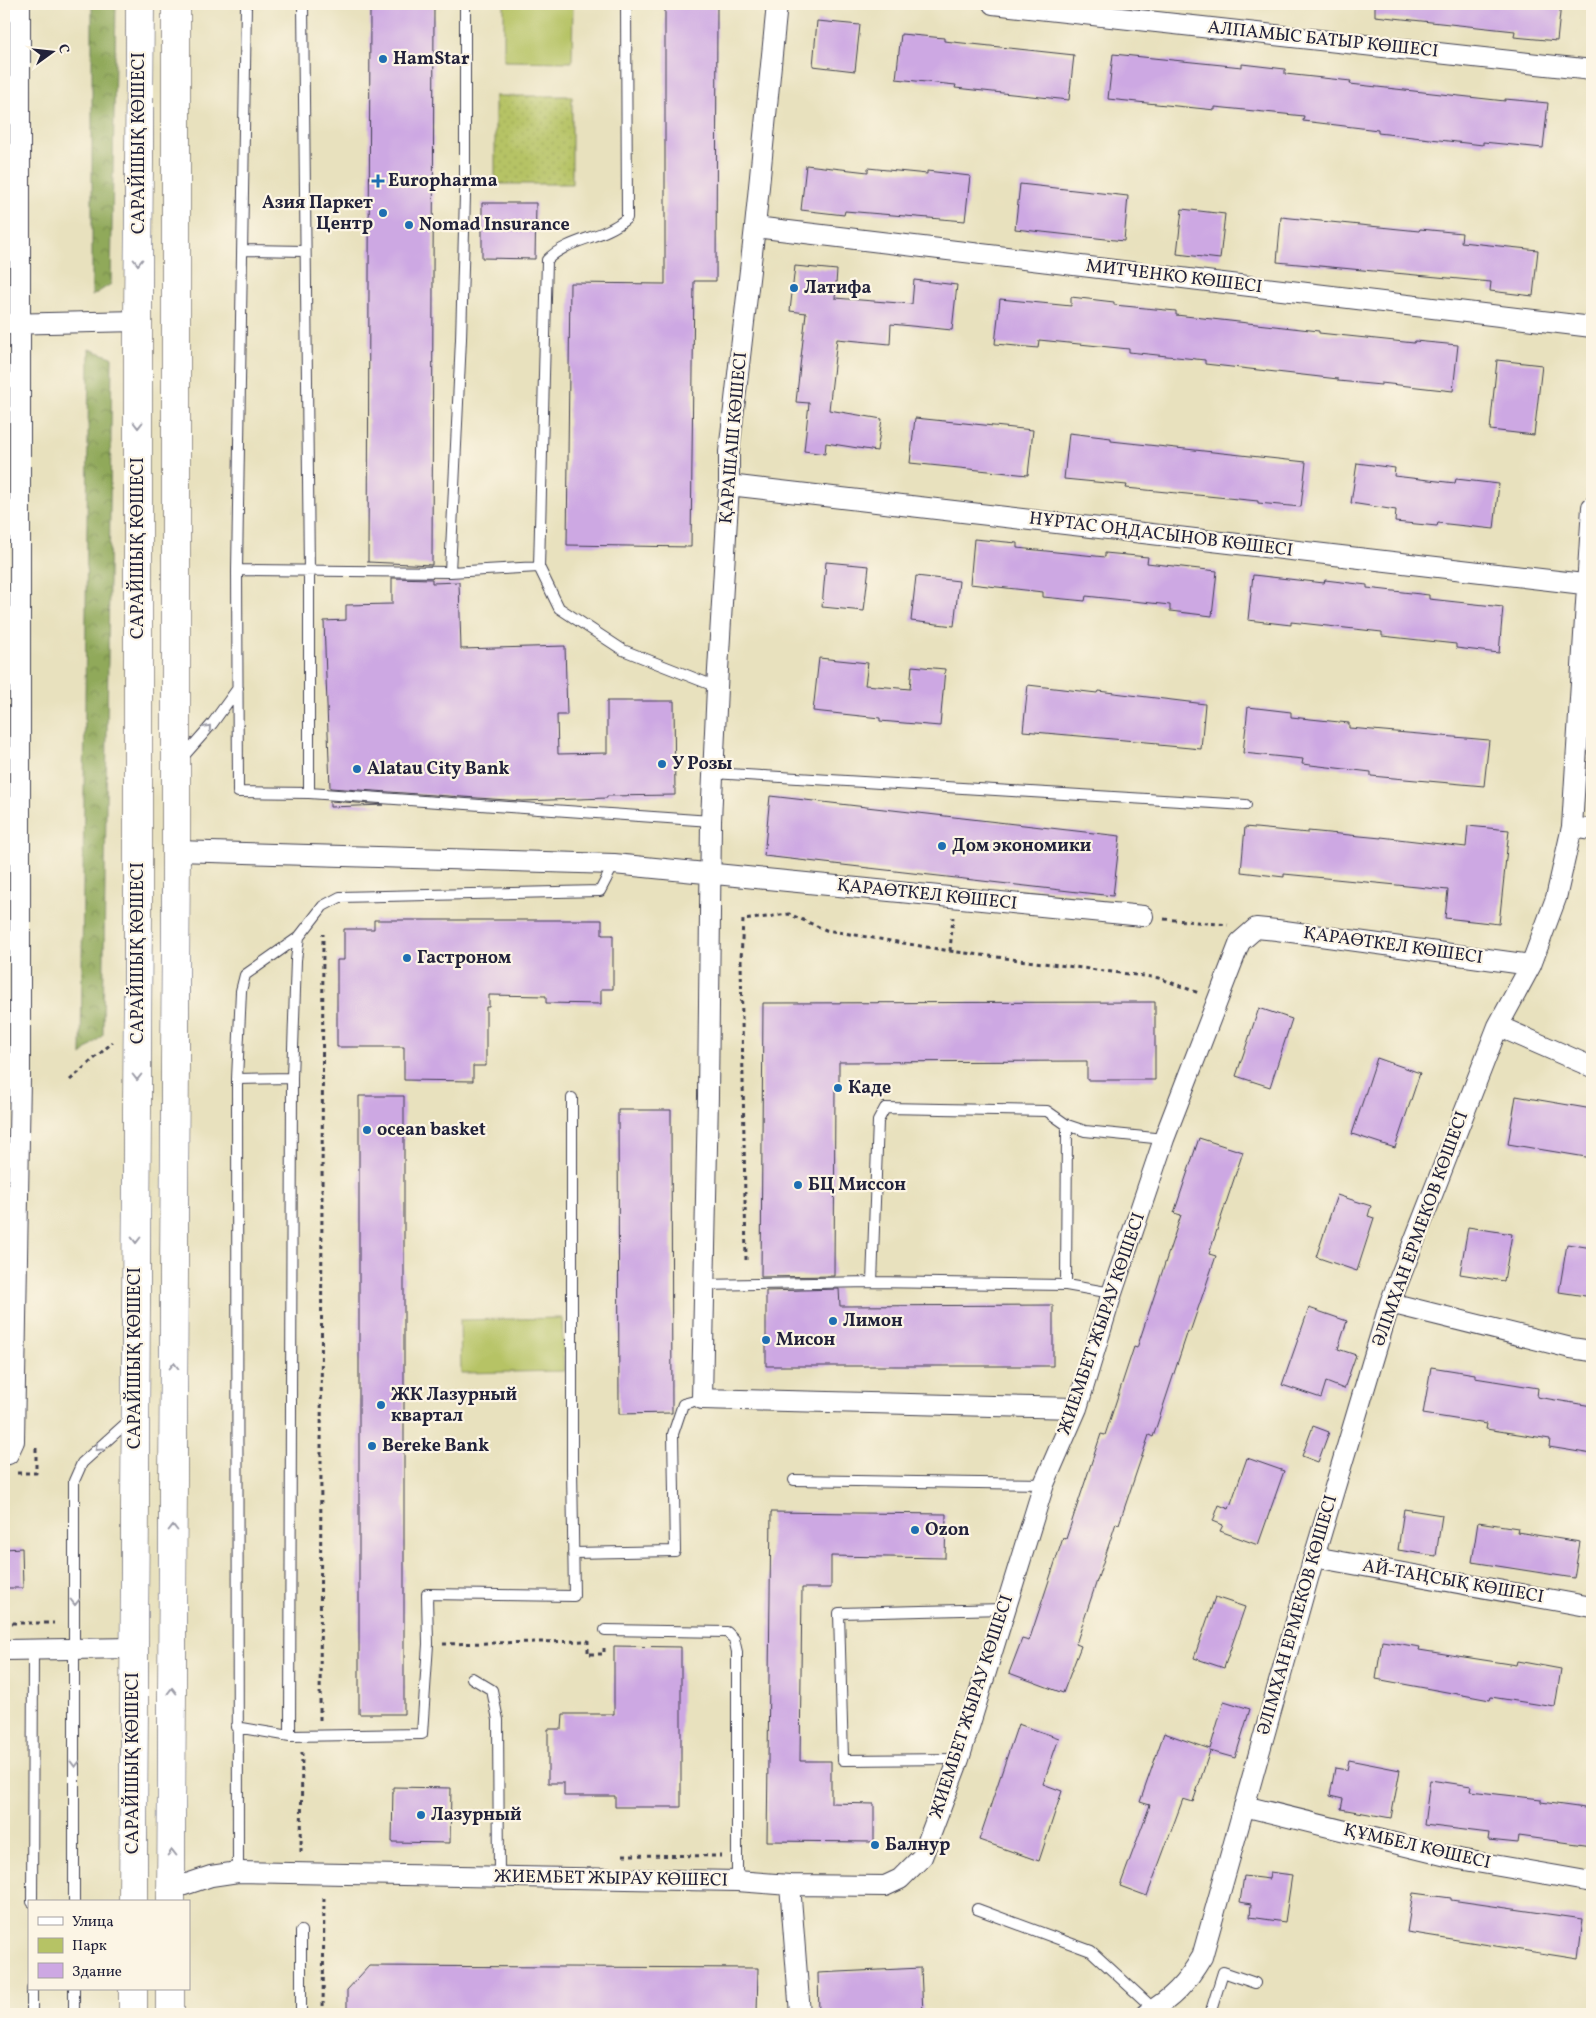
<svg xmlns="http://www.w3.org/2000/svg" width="1596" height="2018" font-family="Vollkorn,serif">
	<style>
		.green { fill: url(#green-dots); stroke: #6c7250 }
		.forest { fill: url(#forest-crowns); stroke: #59664a }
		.pitch { fill: #b6c365; stroke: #6c7250 }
		.building { fill: #cda8e3 }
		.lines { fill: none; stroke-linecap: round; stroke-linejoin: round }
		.service-casing { stroke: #403f4f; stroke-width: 12 }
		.minor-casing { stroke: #403f4f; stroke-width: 22 }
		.secondary-casing { stroke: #403f4f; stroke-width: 29 }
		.path { stroke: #403f4f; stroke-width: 3; stroke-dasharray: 4 4; stroke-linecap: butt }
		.service { stroke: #fff; stroke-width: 10 }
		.minor { stroke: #fff; stroke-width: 20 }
		.secondary { stroke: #fff; stroke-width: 28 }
		.oneway { stroke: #9c9ca7 }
		.poi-dot { fill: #1f6fb2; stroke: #fcf5e5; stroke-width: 2 }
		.labels { text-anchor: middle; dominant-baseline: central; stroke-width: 4.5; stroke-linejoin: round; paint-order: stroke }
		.street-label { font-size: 18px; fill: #22223b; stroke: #fcf5e5 }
		.poi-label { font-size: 18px; font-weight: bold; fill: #22223b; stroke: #fcf5e5; text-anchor: start }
	</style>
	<defs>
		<pattern id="green-dots" width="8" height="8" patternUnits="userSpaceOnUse" patternTransform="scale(1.25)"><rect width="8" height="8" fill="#b6c365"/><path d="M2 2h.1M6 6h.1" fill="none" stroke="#9ca759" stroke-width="1.8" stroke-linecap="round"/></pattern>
		<pattern id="forest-crowns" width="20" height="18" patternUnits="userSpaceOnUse" patternTransform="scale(1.25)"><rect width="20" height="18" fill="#90a95a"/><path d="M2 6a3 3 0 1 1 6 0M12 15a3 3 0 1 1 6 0" fill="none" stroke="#75894c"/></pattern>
	</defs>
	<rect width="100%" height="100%" fill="#fcf5e5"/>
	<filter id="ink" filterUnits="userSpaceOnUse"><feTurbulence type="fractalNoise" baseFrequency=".02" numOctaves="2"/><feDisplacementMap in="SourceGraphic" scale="10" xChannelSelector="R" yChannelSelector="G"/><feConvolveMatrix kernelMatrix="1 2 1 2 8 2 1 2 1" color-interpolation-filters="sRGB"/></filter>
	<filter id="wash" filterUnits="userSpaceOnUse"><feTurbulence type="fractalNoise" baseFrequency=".0096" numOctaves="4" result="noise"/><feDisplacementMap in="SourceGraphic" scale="20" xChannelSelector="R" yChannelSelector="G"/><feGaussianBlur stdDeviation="1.12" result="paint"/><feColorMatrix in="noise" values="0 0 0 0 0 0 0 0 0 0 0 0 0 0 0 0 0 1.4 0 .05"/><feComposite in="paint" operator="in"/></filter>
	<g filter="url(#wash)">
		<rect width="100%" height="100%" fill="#e8e1be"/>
		<path class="green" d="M 495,96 L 572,96 L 572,184 L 495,184 Z"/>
		<path class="forest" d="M 92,4 L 116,4 L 111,284 L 92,296 Z
			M 89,349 L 112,357 L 103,1035 L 81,1055 Z"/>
		<path class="pitch" d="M 504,4 L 573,4 L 572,62 L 504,61 Z
			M 562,1318 L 564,1371 L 461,1373 L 460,1320 Z"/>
		<g id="blocks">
			<path class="building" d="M 370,4 L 434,4 L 432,565 L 368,562 Z
				M 665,4 L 717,4 L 716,281 L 694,281 L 691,547 L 567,545 L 570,283 L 665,284 Z
				M 1375,4 L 1561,4 L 1557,41 L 1514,37 L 1515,31 L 1375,16 Z
				M 817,21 L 860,25 L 855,71 L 813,66 Z
				M 901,34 L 944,38 L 944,41 L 1074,55 L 1069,100 L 955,88 L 956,85 L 896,79 Z
				M 1113,54 L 1242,67 L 1242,64 L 1285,69 L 1285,74 L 1351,81 L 1350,84 L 1505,101 L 1505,99 L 1548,103 L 1543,148 L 1483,142 L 1483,145 L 1378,133 L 1378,130 L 1303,121 L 1304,116 L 1215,107 L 1215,110 L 1108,99 Z
				M 806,165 L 868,172 L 868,168 L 927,174 L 927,171 L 970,176 L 965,221 L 845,211 L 844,215 L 801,210 Z
				M 1020,184 L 1128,196 L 1124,241 L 1015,229 Z
				M 482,203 L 536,203 L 535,259 L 482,258 Z
				M 1182,209 L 1225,214 L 1220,259 L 1177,254 Z
				M 1281,217 L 1419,231 L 1420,229 L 1462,233 L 1461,242 L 1538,250 L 1533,296 L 1490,291 L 1491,282 L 1277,262 Z
				M 795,266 L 837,270 L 835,298 L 912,304 L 914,280 L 957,285 L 952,330 L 891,324 L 890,344 L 837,339 L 829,410 L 882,419 L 877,451 L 826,443 L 825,454 L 804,451 L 809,403 L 796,402 L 806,313 L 790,311 Z
				M 1071,297 L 1114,302 L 1114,305 L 1176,311 L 1176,315 L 1319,331 L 1319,333 L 1414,343 L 1415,341 L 1458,345 L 1453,391 L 1381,383 L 1381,385 L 1338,381 L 1338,379 L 1205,364 L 1205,360 L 1129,352 L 1129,349 L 1039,340 L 1038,348 L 995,344 L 1000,299 L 1071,306 Z
				M 1497,360 L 1542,365 L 1534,435 L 1490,430 Z
				M 915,418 L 1033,430 L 1028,475 L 910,463 Z
				M 1069,433 L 1111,438 L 1111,441 L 1306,462 L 1301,507 L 1258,503 L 1258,501 L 1126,488 L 1127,485 L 1064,479 Z
				M 1357,463 L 1395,468 L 1394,476 L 1455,483 L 1456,479 L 1499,484 L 1494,529 L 1438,523 L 1437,526 L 1395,522 L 1396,510 L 1351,503 Z
				M 974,539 L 1017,543 L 1017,548 L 1105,557 L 1105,553 L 1148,557 L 1147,563 L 1217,571 L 1212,616 L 1170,611 L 1170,605 L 1086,596 L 1085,601 L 1043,597 L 1043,592 L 970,584 Z
				M 826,562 L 869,566 L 864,611 L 822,607 Z
				M 1253,575 L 1324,583 L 1325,580 L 1367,585 L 1367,588 L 1429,595 L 1429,599 L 1503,607 L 1499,653 L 1456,648 L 1456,644 L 1382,636 L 1382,632 L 1291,622 L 1291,625 L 1248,620 Z
				M 916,576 L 959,581 L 954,626 L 911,621 Z
				M 392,578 L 432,579 L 432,583 L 459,582 L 461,649 L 565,646 L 567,715 L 557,715 L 558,754 L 607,753 L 607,701 L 674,701 L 675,795 L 607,796 L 607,798 L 522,801 L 330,788 L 324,621 L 346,620 L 346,605 L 392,604 Z
				M 819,658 L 868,663 L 865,685 L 910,689 L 912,666 L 945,669 L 940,726 L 880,721 L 880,718 L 813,711 Z
				M 1028,685 L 1097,693 L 1098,691 L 1205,704 L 1201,749 L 1158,745 L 1158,743 L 1023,731 Z
				M 1248,707 L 1291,712 L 1291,717 L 1349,723 L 1349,728 L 1489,740 L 1484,786 L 1371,776 L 1371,772 L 1302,764 L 1303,759 L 1243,753 Z
				M 770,796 L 1120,836 L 1113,896 L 764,856 Z
				M 330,801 L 384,805 L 330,807 Z
				M 1468,826 L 1509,830 L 1499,924 L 1445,918 L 1448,890 L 1284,874 L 1284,877 L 1241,872 L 1245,827 L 1308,833 L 1308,831 L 1381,838 L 1381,837 L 1466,847 Z
				M 374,920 L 602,920 L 602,935 L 613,935 L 613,989 L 601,989 L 601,1004 L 546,1003 L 546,996 L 489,995 L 489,1007 L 486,1007 L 486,1066 L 473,1066 L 473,1081 L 404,1080 L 404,1047 L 337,1047 L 337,960 L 344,960 L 344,929 L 374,929 Z
				M 1155,1002 L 1155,1080 L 1087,1080 L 1087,1061 L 839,1062 L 839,1084 L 835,1084 L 834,1276 L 761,1277 L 763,1003 Z
				M 1259,1008 L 1292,1019 L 1270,1087 L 1236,1076 Z
				M 1377,1058 L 1420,1073 L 1395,1148 L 1352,1134 Z
				M 359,1096 L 404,1096 L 404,1714 L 359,1714 Z
				M 1516,1096 L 1592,1109 L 1592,1158 L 1508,1144 Z
				M 618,1110 L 671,1110 L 672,1413 L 619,1414 Z
				M 1199,1138 L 1243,1152 L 1209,1254 L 1216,1256 L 1190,1332 L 1188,1331 L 1153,1437 L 1149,1435 L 1119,1524 L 1116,1523 L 1076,1644 L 1081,1646 L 1063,1693 L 1009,1673 L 1022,1639 L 1029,1641 L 1063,1538 L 1066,1539 L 1101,1434 L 1105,1435 L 1134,1347 L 1137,1348 L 1181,1215 L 1174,1213 Z
				M 1337,1195 L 1371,1206 L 1368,1216 L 1374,1218 L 1357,1271 L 1316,1257 Z
				M 1468,1227 L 1512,1234 L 1504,1281 L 1460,1274 Z
				M 1567,1244 L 1592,1248 L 1592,1297 L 1559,1292 Z
				M 839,1289 L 840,1306 L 1053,1305 L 1053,1366 L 766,1366 L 766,1291 Z
				M 1309,1308 L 1347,1321 L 1338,1349 L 1356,1355 L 1344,1389 L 1326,1382 L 1321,1398 L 1282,1385 Z
				M 1431,1367 L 1475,1374 L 1475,1378 L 1538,1388 L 1537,1397 L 1592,1406 L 1592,1454 L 1549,1447 L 1550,1439 L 1486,1429 L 1487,1424 L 1423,1414 Z
				M 1313,1426 L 1329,1432 L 1318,1462 L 1302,1456 Z
				M 1247,1458 L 1284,1471 L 1258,1545 L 1220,1531 L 1223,1525 L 1213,1521 L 1219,1505 L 1229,1509 Z
				M 1404,1509 L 1442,1515 L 1436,1556 L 1398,1550 Z
				M 771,1512 L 946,1514 L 945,1558 L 831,1556 L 831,1588 L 802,1588 L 800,1761 L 831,1761 L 831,1803 L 874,1804 L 874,1842 L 767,1841 Z
				M 1478,1522 L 1518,1528 L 1517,1532 L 1580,1542 L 1574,1578 L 1472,1562 Z
				M 22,1548 L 23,1588 L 4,1588 L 4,1549 Z
				M 1215,1597 L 1245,1607 L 1224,1668 L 1194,1658 Z
				M 1382,1641 L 1420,1647 L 1419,1650 L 1516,1665 L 1517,1661 L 1561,1669 L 1555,1707 L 1491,1697 L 1490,1700 L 1376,1679 Z
				M 614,1646 L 681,1647 L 681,1807 L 615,1807 L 615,1796 L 564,1796 L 564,1783 L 548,1783 L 548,1729 L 562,1729 L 563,1714 L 614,1714 Z
				M 1224,1701 L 1250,1709 L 1235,1758 L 1210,1751 L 1193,1802 L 1183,1799 L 1147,1896 L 1120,1886 L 1150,1805 L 1140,1802 L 1164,1733 L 1210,1749 Z
				M 1018,1724 L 1059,1738 L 1043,1784 L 1062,1791 L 1039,1861 L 979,1840 Z
				M 1349,1760 L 1400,1770 L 1391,1818 L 1341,1809 L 1343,1799 L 1330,1796 L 1335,1768 L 1347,1770 Z
				M 1430,1780 L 1471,1786 L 1470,1791 L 1541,1799 L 1541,1802 L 1592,1809 L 1592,1846 L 1519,1836 L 1518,1843 L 1488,1840 L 1489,1833 L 1424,1825 Z
				M 393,1787 L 451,1788 L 450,1843 L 392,1842 Z
				M 1270,1872 L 1292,1875 L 1285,1922 L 1250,1917 L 1251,1904 L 1240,1902 L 1244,1876 L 1269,1879 Z
				M 1413,1893 L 1451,1898 L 1451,1900 L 1583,1919 L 1578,1959 L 1407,1932 Z
				M 369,1966 L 758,1968 L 757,2014 L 347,2014 L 347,1990 Z
				M 921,1968 L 923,2014 L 819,2014 L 818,1973 Z"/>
		</g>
	</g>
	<g filter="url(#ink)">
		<use href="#blocks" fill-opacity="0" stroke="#403f4f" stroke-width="1"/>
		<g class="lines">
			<defs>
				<path id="service" d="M 246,4 L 237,570 L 238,792 L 309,793 L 309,571 L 303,4
					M 242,250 L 305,251
					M 539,567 L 547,260 C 570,237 602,240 627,218 L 626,4
					M 237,570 L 450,572 L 539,567 L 559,608 L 623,650 L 717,687
					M 450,572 L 461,339 L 465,195 L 465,4
					M 182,758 L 212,724 L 238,688
					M 713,773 L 1246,805
					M 309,793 L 711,821
					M 237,1079 L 292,1078
					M 703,1285 L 872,1282
					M 1066,1285 L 1067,1125
					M 1112,1293 L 1066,1285 L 872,1282 L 878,1121 L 885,1108 L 1047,1111 L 1067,1125 L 1085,1131 L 1164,1139
					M 794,1480 L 1044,1484
					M 573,1553 L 675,1551 L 673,1434 L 683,1404 L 702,1399
					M 605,1630 L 727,1632 L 734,1639 L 737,1652 L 737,1881
					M 472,1678 L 492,1690 L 498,1720 L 499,1877
					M 236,1727 L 290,1736 L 422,1734 L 428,1644 L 427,1594 L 574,1596 L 572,1468 L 572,1098
					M 290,1736 L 292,1078 L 296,960 L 299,937 L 323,906 L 340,897 L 600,891 L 614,864
					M 959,1759 L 843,1760 L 839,1613 L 1004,1609
					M 238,1872 L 237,1079 L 241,991 L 245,975 L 299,937
					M 32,1902 L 33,1649
					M 74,1902 L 74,1481 L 82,1463 L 132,1418
					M 977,1909 L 1091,1951 L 1155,2010
					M 301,1931 L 301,2014
					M 32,2014 L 32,1989
					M 74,2014 L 74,1989
					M 1210,2014 L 1223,1972 L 1255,1983"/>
				<path id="minor" d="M 777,4 L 755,227 L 729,452 L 729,485 L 717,687 L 711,821 L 708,1096 L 702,1399 L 1077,1408
					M 993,4 L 1592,70
					M 755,227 L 1592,327
					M 4,324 L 138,321
					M 729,485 L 1592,585
					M 1572,827 L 1592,830
					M 176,851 L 614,864 L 1143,916
					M 1498,1026 L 1592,1067
					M 1390,1303 L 1571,1348 L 1592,1351
					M 4,1455 L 8,1454 L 14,1441 L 20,1076 L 20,4
					M 1314,1557 L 1592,1607
					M 4,1650 L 134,1648
					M 1244,1806 L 1459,1859 L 1592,1882
					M 790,1885 L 800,2014
					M 172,1889 L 211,1876 L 238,1872 L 737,1881 L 790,1885 L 885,1886 L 900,1879 L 922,1857 L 959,1759 L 1044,1484 L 1077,1408 L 1112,1293 L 1164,1139 L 1240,942 L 1256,928 L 1277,930 L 1531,965
					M 1146,2014 C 1173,1998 1186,1984 1202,1957 L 1314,1557 L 1390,1303 L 1498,1026 L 1531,965 L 1556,898 L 1572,827 L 1592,507"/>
				<path id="secondary" d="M 133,1902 L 138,913 L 138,321 L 140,4
					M 171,1902 L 176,851 L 176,4
					M 133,2014 L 133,1989
					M 170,2014 L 170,1989"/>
			</defs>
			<use href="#service" class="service-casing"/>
			<use href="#minor" class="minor-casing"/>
			<use href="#secondary" class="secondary-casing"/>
			<path class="path" d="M 1164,919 L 1228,925
				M 950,951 L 953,917
				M 70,1080 L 113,1042
				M 746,1260 L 741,960 L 743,920 L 789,914 L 826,930 L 950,951 L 1159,978 L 1199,993
				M 17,1473 L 36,1473 L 36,1445
				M 4,1623 L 54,1623
				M 443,1644 L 588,1641 L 588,1654 L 604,1654 L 604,1646
				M 320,1720 L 323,934
				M 301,1852 L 302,1751
				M 623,1855 L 721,1856
				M 323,2014 L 324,1895"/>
			<use href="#service" class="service"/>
			<use href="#minor" class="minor"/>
			<use href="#secondary" class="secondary"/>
		</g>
		<defs><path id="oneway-chevron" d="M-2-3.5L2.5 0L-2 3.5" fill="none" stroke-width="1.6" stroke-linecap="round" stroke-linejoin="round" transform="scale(1.25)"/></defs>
		<g class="oneway">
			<use href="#oneway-chevron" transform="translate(138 262) rotate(90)"/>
			<use href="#oneway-chevron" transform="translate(138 425) rotate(90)"/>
			<use href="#oneway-chevron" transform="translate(208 728) rotate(-50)"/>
			<use href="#oneway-chevron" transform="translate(137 1077) rotate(90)"/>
			<use href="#oneway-chevron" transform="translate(136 1240) rotate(90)"/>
			<use href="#oneway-chevron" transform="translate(174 1366) rotate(-90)"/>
			<use href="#oneway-chevron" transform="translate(98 1448) rotate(138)"/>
			<use href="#oneway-chevron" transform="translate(173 1528) rotate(-90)"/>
			<use href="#oneway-chevron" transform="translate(75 1602) rotate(90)"/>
			<use href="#oneway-chevron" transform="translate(172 1691) rotate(-90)"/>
			<use href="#oneway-chevron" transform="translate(75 1764) rotate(90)"/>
			<use href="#oneway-chevron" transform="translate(172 1853) rotate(-90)"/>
		</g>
	</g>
	<g class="poi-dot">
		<circle cx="383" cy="59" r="5"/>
		<path d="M375.5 173.5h5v5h5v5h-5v5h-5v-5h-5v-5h5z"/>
		<circle cx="383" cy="213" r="5"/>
		<circle cx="409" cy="225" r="5"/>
		<circle cx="794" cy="288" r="5"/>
		<circle cx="662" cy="764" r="5"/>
		<circle cx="357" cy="769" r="5"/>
		<circle cx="942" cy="846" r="5"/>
		<circle cx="407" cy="958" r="5"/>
		<circle cx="838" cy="1088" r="5"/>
		<circle cx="367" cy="1130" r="5"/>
		<circle cx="798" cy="1185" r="5"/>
		<circle cx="833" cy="1321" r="5"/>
		<circle cx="766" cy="1340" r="5"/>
		<circle cx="381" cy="1405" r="5"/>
		<circle cx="372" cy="1446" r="5"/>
		<circle cx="915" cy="1530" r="5"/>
		<circle cx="421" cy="1815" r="5"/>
		<circle cx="875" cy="1845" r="5"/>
	</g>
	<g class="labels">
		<g class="street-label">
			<text transform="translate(1323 40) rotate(6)">АЛПАМЫС БАТЫР КӨШЕСІ</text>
			<text transform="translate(139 143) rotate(-90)">САРАЙШЫҚ КӨШЕСІ</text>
			<text transform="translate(1174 277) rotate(7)">МИТЧЕНКО КӨШЕСІ</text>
			<text transform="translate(734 438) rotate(-85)">ҚАРАШАШ КӨШЕСІ</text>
			<text transform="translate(1161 535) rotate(7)">НҰРТАС ОҢДАСЫНОВ КӨШЕСІ</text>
			<text transform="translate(138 548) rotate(-90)">САРАЙШЫҚ КӨШЕСІ</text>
			<text transform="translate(927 895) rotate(6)">ҚАРАӨТКЕЛ КӨШЕСІ</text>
			<text transform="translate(1393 946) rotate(8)">ҚАРАӨТКЕЛ КӨШЕСІ</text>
			<text transform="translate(138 953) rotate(-90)">САРАЙШЫҚ КӨШЕСІ</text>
			<text transform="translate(1421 1229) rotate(-70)">ӘЛІМХАН ЕРМЕКОВ КӨШЕСІ</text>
			<text transform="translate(1102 1324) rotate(-71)">ЖИЕМБЕТ ЖЫРАУ КӨШЕСІ</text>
			<text transform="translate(135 1358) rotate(-90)">САРАЙШЫҚ КӨШЕСІ</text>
			<text transform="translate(1453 1582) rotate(10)">АЙ-ТАҢСЫҚ КӨШЕСІ</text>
			<text transform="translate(1298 1615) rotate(-74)">ӘЛІМХАН ЕРМЕКОВ КӨШЕСІ</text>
			<text transform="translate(972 1707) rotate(-72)">ЖИЕМБЕТ ЖЫРАУ КӨШЕСІ</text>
			<text transform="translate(133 1763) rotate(-90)">САРАЙШЫҚ КӨШЕСІ</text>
			<text transform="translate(1417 1847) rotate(13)">ҚҰМБЕЛ КӨШЕСІ</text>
			<text transform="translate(611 1879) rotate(1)">ЖИЕМБЕТ ЖЫРАУ КӨШЕСІ</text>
		</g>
		<g class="poi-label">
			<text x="393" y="59">HamStar</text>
			<text x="388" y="181">Europharma</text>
			<text x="373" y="203" text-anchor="end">Азия Паркет<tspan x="373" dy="21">Центр</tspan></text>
			<text x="419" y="225">Nomad Insurance</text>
			<text x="804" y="288">Латифа</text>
			<text x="672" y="764">У Розы</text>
			<text x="367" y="769">Alatau City Bank</text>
			<text x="952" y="846">Дом экономики</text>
			<text x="417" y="958">Гастроном</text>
			<text x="848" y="1088">Каде</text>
			<text x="377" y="1130">ocean basket</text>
			<text x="808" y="1185">БЦ Миссон</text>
			<text x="843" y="1321">Лимон</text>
			<text x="776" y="1340">Мисон</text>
			<text x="391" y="1395">ЖК Лазурный<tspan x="391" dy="21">квартал</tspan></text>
			<text x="382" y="1446">Bereke Bank</text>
			<text x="925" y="1530">Ozon</text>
			<text x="431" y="1815">Лазурный</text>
			<text x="885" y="1845">Балнур</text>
		</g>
	</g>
	<rect width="1596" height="2018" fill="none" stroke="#fcf5e5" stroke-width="20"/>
	<rect x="28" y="1900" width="162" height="90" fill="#fcf5e5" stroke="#a5a1a1"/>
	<rect x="38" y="1917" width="25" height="8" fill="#ffffff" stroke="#a5a1a1"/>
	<text x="72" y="1926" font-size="15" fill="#22223b">Улица</text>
	<rect x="38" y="1938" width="25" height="15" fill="#b6c365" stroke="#a5a1a1"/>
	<text x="72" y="1950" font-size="15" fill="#22223b">Парк</text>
	<rect x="38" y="1963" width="25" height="15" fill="#cda8e3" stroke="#a5a1a1"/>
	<text x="72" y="1976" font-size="15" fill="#22223b">Здание</text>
	<g transform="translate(52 52) rotate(75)" stroke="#fcf5e5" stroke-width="4" paint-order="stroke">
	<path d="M0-4L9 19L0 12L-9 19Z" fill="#22223b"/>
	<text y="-8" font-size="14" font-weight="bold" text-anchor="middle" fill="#22223b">С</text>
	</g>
</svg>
